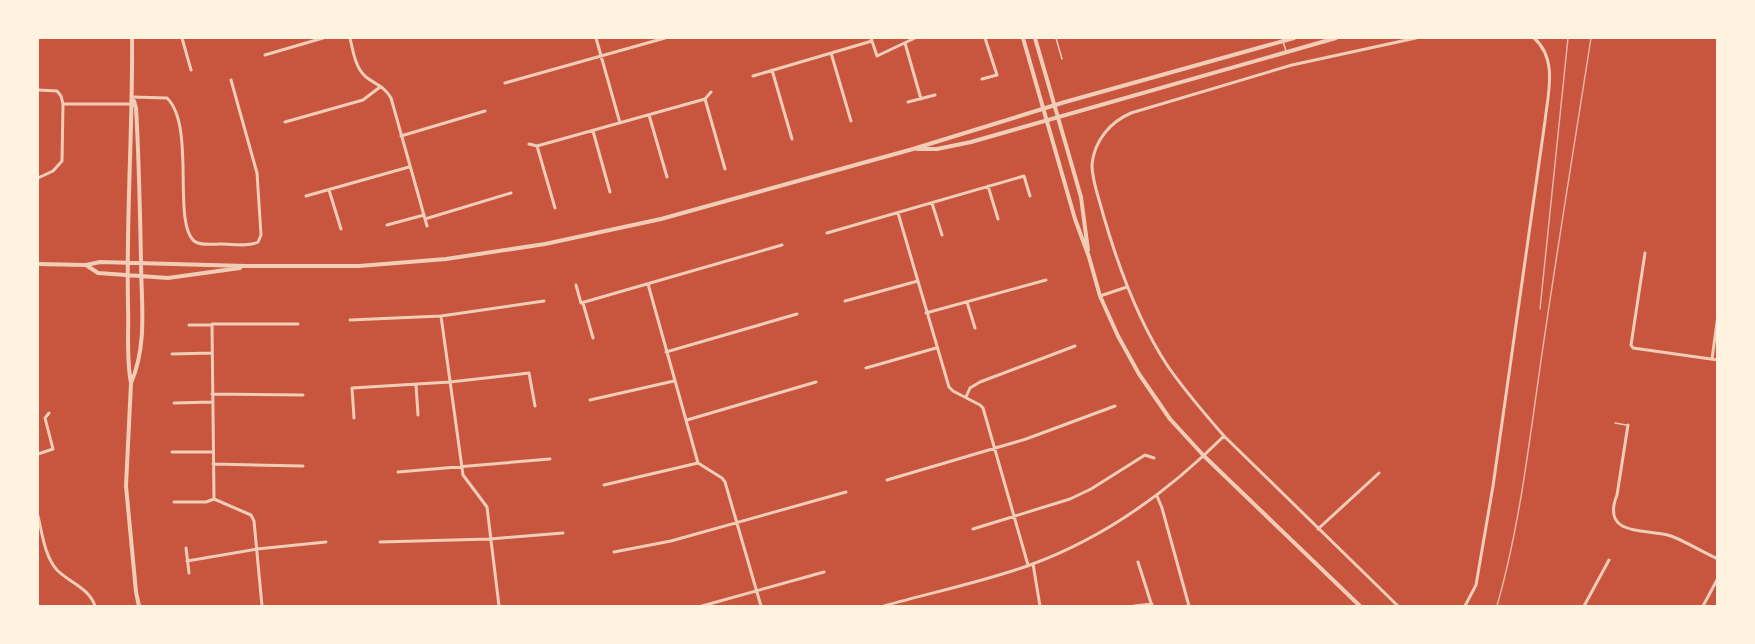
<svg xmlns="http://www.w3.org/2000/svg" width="1755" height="644" font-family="Helvetica,sans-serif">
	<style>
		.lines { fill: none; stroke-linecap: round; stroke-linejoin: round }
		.service { stroke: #f1ccb7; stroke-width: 1.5 }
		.minor { stroke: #f1ccb7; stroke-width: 3 }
		.tertiary { stroke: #f1ccb7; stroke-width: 4 }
		.tram { stroke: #e9b49f; stroke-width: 1.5 }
	</style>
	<rect width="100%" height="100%" fill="#c8553d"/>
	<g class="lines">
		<path class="service" d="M 1056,38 L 1062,59
			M 1282,38 L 1286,51
			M 1615,423 L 1626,425"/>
		<path class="minor" d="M 182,38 L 191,70
			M 350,38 C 353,50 355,68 366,77 C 375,84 385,87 391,98 L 427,226
			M 596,38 L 620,123
			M 871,38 L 877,56 L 915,38
			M 905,43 L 921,99
			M 831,53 L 851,121
			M 265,55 L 323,38
			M 772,70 L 792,139
			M 753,76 L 872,41
			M 982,79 L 997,75 L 985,38
			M 505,83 L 665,38
			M 38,90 L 57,91 L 61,96 L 63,104 L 62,161 L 53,171 L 38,178
			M 133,97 L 167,98 C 196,126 172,222 194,241 C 200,246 213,244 221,244 C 233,244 247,247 258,242 L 261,235 L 257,173 L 231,80
			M 705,99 L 711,92
			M 908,102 L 935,95
			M 63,104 L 133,104
			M 649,115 L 667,177
			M 285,122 L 363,100 L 380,87
			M 593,131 L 610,192
			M 401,136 L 485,111
			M 529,144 L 537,146
			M 988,186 L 998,219
			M 329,190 L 341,229
			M 306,196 L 409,167
			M 932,203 L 942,235
			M 555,208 L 537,146 L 705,99 L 725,169
			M 898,213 L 949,387 L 953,391 L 980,405 L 983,408 L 1028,565
			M 425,219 L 511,193
			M 387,225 L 424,215
			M 827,233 L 1024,176 L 1030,196
			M 1645,253 L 1631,345 L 1633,348 L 1718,360
			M 648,284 L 698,463 L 722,478 L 725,482 L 761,606
			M 576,285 L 581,303 L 782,245
			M 1100,296 L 1127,287
			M 845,301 L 918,281
			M 967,302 L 975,328
			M 583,303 L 593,338
			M 926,313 L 1046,280
			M 441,316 L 463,475 L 487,507 L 499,606
			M 350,320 L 441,316 L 544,301
			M 189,325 L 212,325
			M 666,352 L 797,314
			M 172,354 L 212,353
			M 1712,359 L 1718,315
			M 866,368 L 936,348
			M 416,385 L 418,415
			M 212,394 L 303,395
			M 966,397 L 970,388 L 980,382 L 1075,346
			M 590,400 L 674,381
			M 174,403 L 212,402
			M 354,418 L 352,388 L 450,382 L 529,373 L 535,406
			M 687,420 L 816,382
			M 1628,425 L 1617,495 C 1600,538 1648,528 1671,536 C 1687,542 1702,552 1718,559
			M 172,452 L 213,452
			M 38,454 L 53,449 L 45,418 L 49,413
			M 213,464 L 303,466
			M 398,472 L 550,459
			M 887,480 L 1026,439 L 1115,406
			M 604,485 L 698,463
			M 1157,496 L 1162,508 L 1189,606
			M 174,502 L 206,502 L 214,499
			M 38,516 C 42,533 45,557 57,570 C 70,583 89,588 95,606
			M 973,529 L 1070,499 L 1091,489 L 1145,455 L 1154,458
			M 1318,529 L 1379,473
			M 380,542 L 490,539 L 563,533
			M 186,548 L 189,573
			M 614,552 L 671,541 L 846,492
			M 187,561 L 257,549 L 326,542
			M 1138,562 L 1152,606
			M 1033,564 L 1040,606
			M 262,606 L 254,521 L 251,515 L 214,499 L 212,324 L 298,324
			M 702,606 L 824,572
			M 884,606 C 933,592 983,582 1030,565 C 1104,538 1169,491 1224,436
			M 1134,606 L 1152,604
			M 1398,606 L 1224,436 C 1204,413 1184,390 1167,365 C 1137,319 1118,266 1103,214 C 1099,198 1092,181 1092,165 C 1094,141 1110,122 1131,113 L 1292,65 L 1416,38
			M 1465,606 L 1476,585 L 1493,486 L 1545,121 C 1548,93 1558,59 1534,38
			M 1584,606 L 1609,560
			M 1703,606 L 1718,578"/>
		<path class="tertiary" d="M 132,38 C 133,127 126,216 128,305 C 129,331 126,358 131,383 L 126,486 L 136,592 L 139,606
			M 1023,38 L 1075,219 L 1089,257 L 1100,296 L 1118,336 L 1139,374 L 1170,419 L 1204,456 L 1360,606
			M 1035,38 L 1081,197 L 1088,250
			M 917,149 L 937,149 L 971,142 L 1336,38
			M 38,264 L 86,265 L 100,262 L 246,266 L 359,266 L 446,259 L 545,244 L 661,219 L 913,149 L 1065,102 L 1294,38
			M 86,265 L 98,273 L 168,278 L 240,268
			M 131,383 C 148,344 141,301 141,260 C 140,209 139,158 136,108 L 134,101"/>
		<path class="tram" d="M 1540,309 L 1568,38
			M 1497,606 C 1521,522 1530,434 1543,347 C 1558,244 1575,141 1591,38"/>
	</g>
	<rect width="1755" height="644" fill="none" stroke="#fff3e0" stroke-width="78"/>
</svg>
